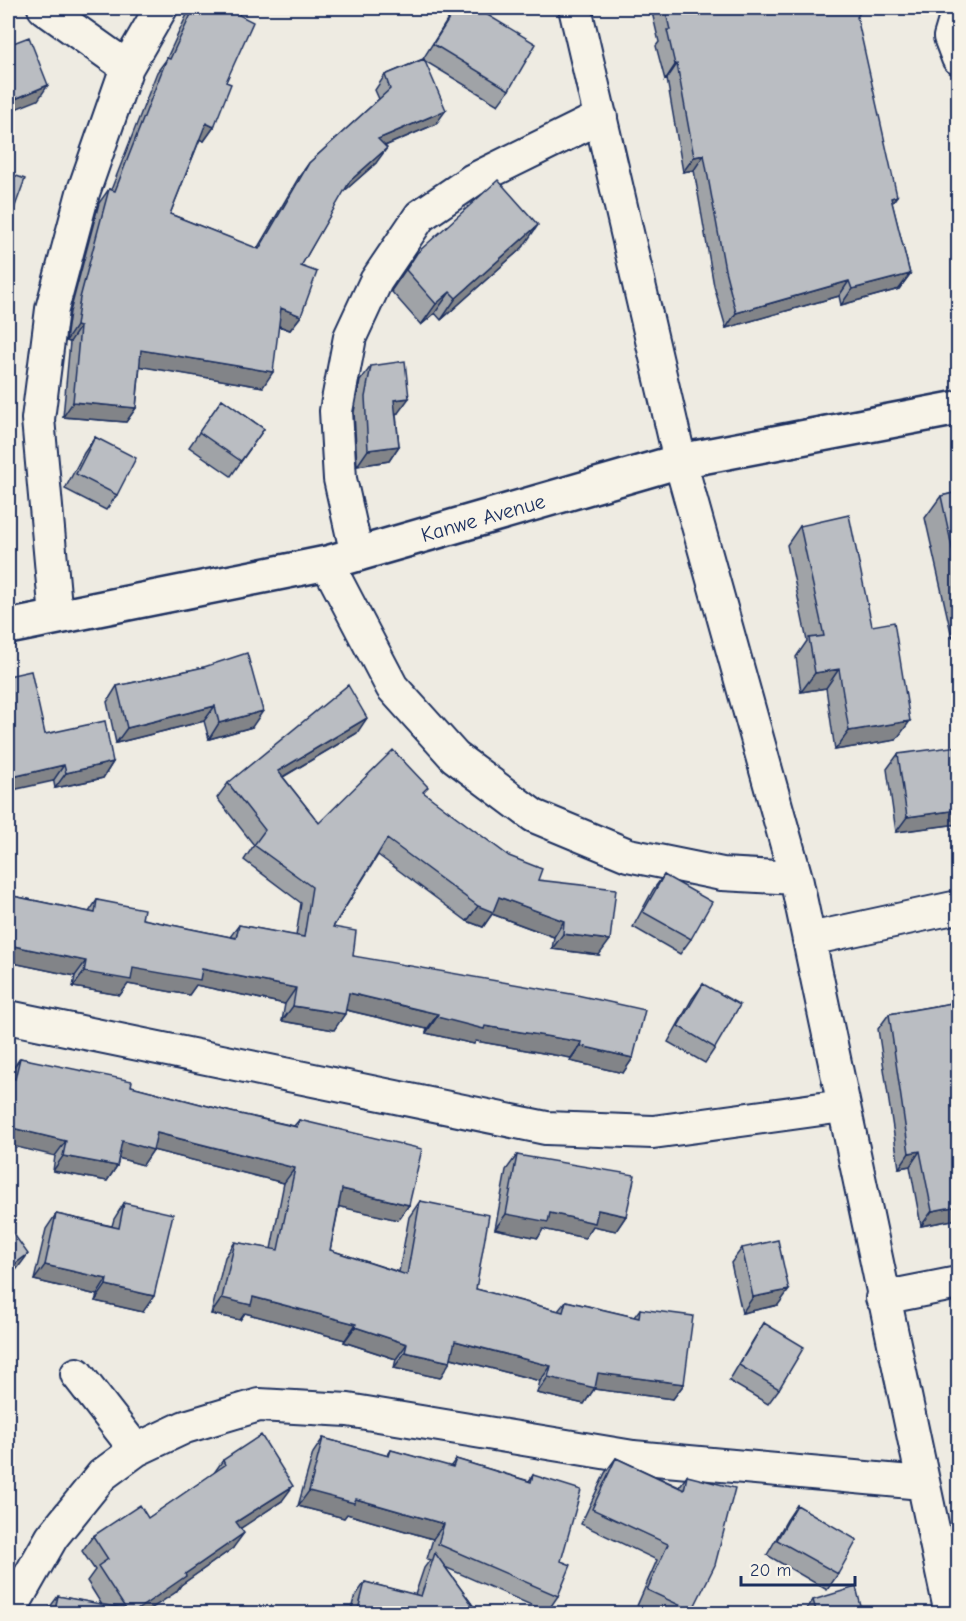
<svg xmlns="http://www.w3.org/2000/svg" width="966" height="1621" font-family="'Comic Neue',sans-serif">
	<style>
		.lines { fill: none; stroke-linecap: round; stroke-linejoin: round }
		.street-casing { stroke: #1b2f5e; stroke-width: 36 }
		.secondary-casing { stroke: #1b2f5e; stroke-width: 38 }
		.street { stroke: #f7f3e8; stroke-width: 32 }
		.secondary { stroke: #f7f3e8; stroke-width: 33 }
		.wall { fill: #a0a3a7; stroke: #1b2f5e; stroke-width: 1.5 }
		.shaded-wall { fill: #828488; stroke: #1b2f5e; stroke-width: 1.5 }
		.building { fill: #babdc2; stroke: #1b2f5e; stroke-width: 1.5 }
		.labels { text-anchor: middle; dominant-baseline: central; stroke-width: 6; stroke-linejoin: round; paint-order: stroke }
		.street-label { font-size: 21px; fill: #1b2f5e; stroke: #f7f3e8 }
	</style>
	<rect width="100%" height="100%" fill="#eeebe2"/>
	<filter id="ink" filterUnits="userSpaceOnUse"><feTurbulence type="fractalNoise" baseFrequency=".0167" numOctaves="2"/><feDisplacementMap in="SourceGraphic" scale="12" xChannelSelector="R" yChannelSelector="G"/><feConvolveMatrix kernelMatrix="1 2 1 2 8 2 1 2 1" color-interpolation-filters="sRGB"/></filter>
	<g filter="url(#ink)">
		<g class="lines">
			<defs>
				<path id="street" d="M 44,8 L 127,67
					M 575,8 L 680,461 L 796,878 L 951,1614
					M 958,10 L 950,37 L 958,58
					M 357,555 L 340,479 L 336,411 L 350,337 L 376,281 L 420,216 L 473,180 L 601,117
					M 327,563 L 392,687 L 455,757 L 534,816 L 628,855 L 722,874 L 796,878
					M 56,617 L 38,419 L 52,309 L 83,193 L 127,67 L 161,8
					M 810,939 L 958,907
					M 8,1017 L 546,1128 L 653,1132 L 843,1106
					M 882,1298 L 958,1283
					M 77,1374 L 136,1450
					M 8,1614 L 52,1537 L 102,1475 L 136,1450 L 185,1427 L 259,1405 L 348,1410 L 633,1457 L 922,1483"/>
				<path id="secondary" d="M 8,627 L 327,563 L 680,461 L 958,408"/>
			</defs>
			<use href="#street" class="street-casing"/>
			<use href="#secondary" class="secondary-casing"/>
			<use href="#street" class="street"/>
			<use href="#secondary" class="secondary"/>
		</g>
		<path class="wall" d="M 190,8 L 242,8 L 239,15 L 226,82 L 214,127 L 204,141 L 200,139 L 170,214 L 257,249 L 299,177 L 309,163 L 379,99 L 375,90 L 385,75 L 423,59 L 455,8 L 476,8 L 509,90 L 498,105 L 425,61 L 436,124 L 385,146 L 376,163 L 343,192 L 301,266 L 301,316 L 290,330 L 279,326 L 263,387 L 140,366 L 136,408 L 126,422 L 63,417 L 70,342 L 66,341 L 70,312 L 99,203 L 109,189 L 111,190 L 157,72 L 166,60 Z
			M 651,8 L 863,8 L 857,17 L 892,203 L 910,274 L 899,289 L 841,305 L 839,296 L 726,328 L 714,286 L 694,170 L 683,172 L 667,79 L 665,80 L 656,46 L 659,42 Z
			M 523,247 L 441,320 L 435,313 L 421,325 L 391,291 L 417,253 Z
			M 371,366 L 398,413 L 396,414 L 399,446 L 389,461 L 357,466 L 354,412 L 360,381 Z
			M 222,399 L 264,429 L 231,476 L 189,447 Z
			M 95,437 L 117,495 L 106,510 L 65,489 L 84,453 Z
			M 958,492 L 958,635 L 952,637 L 925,518 L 941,496 Z
			M 800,526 L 896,740 L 835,750 L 826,688 L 801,692 L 796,657 L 807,641 L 787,545 Z
			M 204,667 L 252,727 L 209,739 L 204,721 L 116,743 L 107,702 L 117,686 Z
			M 357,733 L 283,777 L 319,823 L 424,793 L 538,880 L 599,955 L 552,949 L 554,937 L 492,914 L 483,927 L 467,921 L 378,855 L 333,927 L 353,956 L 633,1058 L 623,1073 L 570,1061 L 571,1058 L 476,1041 L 474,1044 L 426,1033 L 427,1029 L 346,1010 L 334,1030 L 282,1021 L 285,1004 L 196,985 L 189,995 L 128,984 L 120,995 L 73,987 L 75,976 L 8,962 L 8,895 L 89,912 L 97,900 L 142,919 L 230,937 L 239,925 L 296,936 L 301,903 L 244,860 L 254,845 L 217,798 L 228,783 Z
			M 45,734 L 113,762 L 103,778 L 55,788 Z
			M 898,754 L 958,824 L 896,832 L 887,769 Z
			M 664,875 L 691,939 L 680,954 L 633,927 L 653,890 Z
			M 703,984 L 715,1048 L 705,1063 L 668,1042 L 692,999 Z
			M 958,1002 L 958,1219 L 921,1226 L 910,1166 L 899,1168 L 878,1029 L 889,1014 Z
			M 20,1058 L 131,1086 L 231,1112 L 294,1126 L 299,1120 L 409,1205 L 398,1220 L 339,1206 L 330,1250 L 399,1272 L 409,1217 L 420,1201 L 476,1289 L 558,1311 L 566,1301 L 634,1317 L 640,1309 L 684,1384 L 673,1399 L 594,1389 L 584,1404 L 537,1393 L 540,1381 L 451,1358 L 440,1378 L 394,1368 L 396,1359 L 344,1342 L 345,1340 L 245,1313 L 240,1320 L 211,1314 L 225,1257 L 235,1242 L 271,1249 L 284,1183 L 153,1150 L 143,1165 L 119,1158 L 117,1166 L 107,1181 L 53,1171 L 55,1156 L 9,1076 L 9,1074 Z
			M 517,1155 L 626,1216 L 616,1231 L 593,1226 L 585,1238 L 543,1229 L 538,1238 L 495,1229 L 506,1170 Z
			M 124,1203 L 143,1312 L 95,1301 L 97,1295 L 34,1280 L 46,1229 L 56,1214 L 112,1226 L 114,1219 Z
			M 742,1248 L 778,1305 L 742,1313 L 731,1263 Z
			M 764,1323 L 779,1389 L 768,1404 L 729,1381 L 754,1339 Z
			M 958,1375 L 958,1407 L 953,1382 Z
			M 323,1438 L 387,1456 L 391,1450 L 450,1467 L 456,1459 L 529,1481 L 533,1475 L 561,1561 L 558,1596 L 547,1612 L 445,1567 L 479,1614 L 350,1614 L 354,1598 L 365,1582 L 415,1595 L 424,1568 L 430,1560 L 427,1559 L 433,1539 L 347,1514 L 344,1518 L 298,1506 L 313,1453 Z
			M 616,1458 L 679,1487 L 687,1476 L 692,1611 L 690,1614 L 654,1614 L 637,1606 L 657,1560 L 581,1524 L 605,1473 Z
			M 223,1460 L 282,1501 L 240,1528 L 233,1548 L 181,1585 L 176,1592 L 143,1614 L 47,1614 L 47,1611 L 58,1596 L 102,1605 L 87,1581 L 95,1570 L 82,1551 L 93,1536 L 148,1518 L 214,1473 Z
			M 797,1505 L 838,1574 L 827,1590 L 767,1555 L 787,1520 Z
			M 813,1600 L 863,1614 L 803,1614 Z"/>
		<path class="shaded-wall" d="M 677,64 L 667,79 L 665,80 L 675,65 Z
			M 48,85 L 38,100 L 8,112 L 8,102 Z
			M 446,110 L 436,124 L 368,153 L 378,139 Z
			M 206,123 L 214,127 L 204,141 L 196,138 Z
			M 387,148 L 376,163 L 340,195 L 350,181 Z
			M 704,155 L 694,170 L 683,172 L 694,157 Z
			M 897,196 L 886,212 L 891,198 Z
			M 538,225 L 523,247 L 441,320 L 456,298 Z
			M 910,274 L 899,289 L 841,305 L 852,289 Z
			M 849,281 L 839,296 L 726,328 L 736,313 Z
			M 450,292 L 435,313 L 421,325 L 436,304 Z
			M 281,308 L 301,316 L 290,330 L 271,323 Z
			M 76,326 L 80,327 L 70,342 L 66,341 Z
			M 141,350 L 273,372 L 263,387 L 131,365 Z
			M 409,398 L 398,413 L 383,415 L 394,400 Z
			M 73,402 L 136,408 L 126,422 L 63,417 Z
			M 399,446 L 389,461 L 357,466 L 368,450 Z
			M 958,628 L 958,635 L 952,637 Z
			M 839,669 L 826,688 L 801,692 L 815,673 Z
			M 215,706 L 204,721 L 116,743 L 127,728 Z
			M 263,711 L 252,727 L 209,739 L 219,723 Z
			M 367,718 L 357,733 L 267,786 L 278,771 Z
			M 910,721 L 896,740 L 835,750 L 849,731 Z
			M 113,762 L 103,778 L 55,788 L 66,773 Z
			M 64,765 L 53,781 L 8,791 L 8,778 Z
			M 958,810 L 958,824 L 896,832 L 907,817 Z
			M 499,897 L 564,921 L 554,937 L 492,914 L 483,927 L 467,921 L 478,906 Z
			M 8,930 L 12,931 L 8,937 Z
			M 563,934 L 610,940 L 599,955 L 552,949 Z
			M 9,945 L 86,961 L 75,976 L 8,962 L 8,947 Z
			M 133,968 L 202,969 L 296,988 L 285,1004 L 196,985 L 189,995 L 128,984 L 120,995 L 73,987 L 84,972 Z
			M 349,993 L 438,1014 L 427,1029 L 338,1008 Z
			M 293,1006 L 345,1014 L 334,1030 L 282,1021 Z
			M 437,1017 L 485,1026 L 582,1042 L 571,1058 L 476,1041 L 474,1044 L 426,1033 Z
			M 581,1046 L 633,1058 L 623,1073 L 570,1061 Z
			M 8,1127 L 66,1141 L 55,1156 L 8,1145 Z
			M 157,1133 L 295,1168 L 284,1183 L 153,1150 L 143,1165 L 111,1156 L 122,1141 Z
			M 920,1151 L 910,1166 L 899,1168 L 909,1153 Z
			M 63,1156 L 117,1166 L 107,1181 L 53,1171 Z
			M 342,1189 L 409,1205 L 398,1220 L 332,1205 Z
			M 958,1206 L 958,1219 L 921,1226 L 932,1211 Z
			M 598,1210 L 626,1216 L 616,1231 L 593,1226 L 585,1238 L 543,1229 L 538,1238 L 495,1229 L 506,1214 L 550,1213 Z
			M 28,1254 L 17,1269 L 8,1276 L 8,1269 Z
			M 45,1265 L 107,1279 L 97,1295 L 34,1280 Z
			M 106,1285 L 154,1296 L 143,1312 L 95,1301 Z
			M 789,1290 L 778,1305 L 742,1313 L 753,1297 Z
			M 253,1297 L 356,1324 L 345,1340 L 245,1313 L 240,1320 L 211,1314 L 222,1298 Z
			M 355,1327 L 407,1344 L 396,1359 L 344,1342 Z
			M 455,1341 L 551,1366 L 540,1381 L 444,1356 Z
			M 405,1352 L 450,1362 L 440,1378 L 394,1368 Z
			M 598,1373 L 684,1384 L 673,1399 L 594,1389 L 584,1404 L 537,1393 L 548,1377 Z
			M 293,1486 L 282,1501 L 226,1538 L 236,1522 Z
			M 309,1491 L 356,1499 L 444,1524 L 433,1539 L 347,1514 L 344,1518 L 298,1506 Z
			M 244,1533 L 233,1548 L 181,1585 L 176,1592 L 143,1614 L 131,1614 L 185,1574 Z"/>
		<path class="building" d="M 194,8 L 242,8 L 239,15 L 253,22 L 226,82 L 231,84 L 214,127 L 206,123 L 170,214 L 259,249 L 309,163 L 390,89 L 385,75 L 424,59 L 446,110 L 378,139 L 387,148 L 350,181 L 301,266 L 317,272 L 301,316 L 281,308 L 273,372 L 141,350 L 136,408 L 73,402 L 80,327 L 76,326 L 80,298 L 109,189 L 115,191 L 167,58 L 170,59 Z
			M 456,8 L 476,8 L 536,44 L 509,90 L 433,44 Z
			M 665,8 L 863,8 L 857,17 L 897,196 L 891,198 L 910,274 L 852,289 L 849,281 L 736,313 L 725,270 L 704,155 L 694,157 L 677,64 L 675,65 L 667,30 L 670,30 Z
			M 29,37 L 48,85 L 8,102 L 8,45 Z
			M 8,173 L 25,179 L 10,220 L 8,219 Z
			M 498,180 L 538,225 L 456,298 L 450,292 L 436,304 L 406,270 L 417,253 Z
			M 405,361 L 409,398 L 394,400 L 399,446 L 368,450 L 365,397 L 371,366 Z
			M 222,399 L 264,429 L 241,461 L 199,432 Z
			M 95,437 L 136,458 L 117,495 L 76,474 Z
			M 958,492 L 958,575 L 941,496 Z
			M 849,515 L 872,626 L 894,622 L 910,721 L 849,731 L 839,669 L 815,673 L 809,638 L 824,636 L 800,526 Z
			M 247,653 L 263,711 L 219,723 L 215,706 L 127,728 L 117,686 L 204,667 Z
			M 31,671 L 45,734 L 105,721 L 113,762 L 66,773 L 64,765 L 8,778 L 8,676 Z
			M 348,685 L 367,718 L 278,771 L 319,823 L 393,750 L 428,787 L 423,792 L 509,856 L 542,869 L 538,880 L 616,889 L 610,940 L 563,934 L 564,921 L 499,897 L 493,912 L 478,906 L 387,839 L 333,927 L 356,931 L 353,956 L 577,995 L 645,1010 L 633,1058 L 581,1046 L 582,1042 L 485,1026 L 484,1029 L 437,1017 L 438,1014 L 349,993 L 345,1014 L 293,1006 L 296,988 L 202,969 L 200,980 L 133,968 L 131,980 L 84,972 L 86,961 L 9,945 L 12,931 L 8,930 L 8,895 L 95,913 L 97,900 L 144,909 L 142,919 L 236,938 L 239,925 L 304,937 L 312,887 L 254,845 L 265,830 L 228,783 Z
			M 958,746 L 958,810 L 907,817 L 898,754 Z
			M 664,875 L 712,902 L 691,939 L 643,912 Z
			M 703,984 L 740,1005 L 715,1048 L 678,1026 Z
			M 958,1002 L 958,1206 L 932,1211 L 920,1151 L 909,1153 L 889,1014 Z
			M 20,1058 L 132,1081 L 131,1086 L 231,1112 L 297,1127 L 299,1120 L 422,1149 L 409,1205 L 342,1189 L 330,1250 L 407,1275 L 420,1201 L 489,1215 L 476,1289 L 563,1312 L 566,1301 L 639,1318 L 640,1309 L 693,1316 L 684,1384 L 598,1373 L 595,1388 L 548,1377 L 551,1366 L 455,1341 L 450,1362 L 405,1352 L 407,1344 L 355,1327 L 356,1324 L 253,1297 L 251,1305 L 222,1298 L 235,1242 L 278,1250 L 295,1168 L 157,1133 L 153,1150 L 122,1141 L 117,1166 L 63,1156 L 66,1141 L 8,1127 L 8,1076 L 15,1079 Z
			M 517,1155 L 635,1175 L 626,1216 L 598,1210 L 595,1223 L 550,1213 L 548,1222 L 506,1214 Z
			M 124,1203 L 173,1214 L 154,1296 L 106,1285 L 107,1279 L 45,1265 L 56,1214 L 119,1228 Z
			M 8,1226 L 28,1254 L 8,1269 Z
			M 778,1240 L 789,1290 L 753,1297 L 742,1248 Z
			M 764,1323 L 804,1347 L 779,1389 L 739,1365 Z
			M 261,1435 L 293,1486 L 236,1522 L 244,1533 L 185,1574 L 186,1576 L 131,1614 L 54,1614 L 58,1596 L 126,1609 L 98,1566 L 108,1559 L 93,1536 L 140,1505 L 148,1518 L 225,1465 L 223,1460 Z
			M 323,1438 L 389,1456 L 391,1450 L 453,1467 L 456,1459 L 531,1482 L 533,1475 L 581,1490 L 561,1561 L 571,1565 L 558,1596 L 438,1544 L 444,1524 L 356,1499 L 354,1503 L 309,1491 Z
			M 616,1458 L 684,1490 L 687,1476 L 735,1488 L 715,1565 L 692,1611 L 647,1590 L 668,1544 L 592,1509 Z
			M 797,1505 L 857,1540 L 838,1574 L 777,1540 Z
			M 435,1553 L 479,1614 L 410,1614 L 407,1610 L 406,1614 L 357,1614 L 365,1582 L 421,1596 Z
			M 856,1587 L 863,1614 L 817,1614 L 813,1600 Z"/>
	</g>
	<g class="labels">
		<g class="street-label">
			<text transform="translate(483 518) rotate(-16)">Kanwe Avenue</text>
		</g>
	</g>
	<rect width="966" height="1621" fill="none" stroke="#f7f3e8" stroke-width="30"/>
	<rect x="15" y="15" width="936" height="1591" fill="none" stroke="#1b2f5e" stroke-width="2" filter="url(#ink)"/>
	<path d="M741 1576v9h114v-9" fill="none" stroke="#1b2f5e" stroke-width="3"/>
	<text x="750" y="1576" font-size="18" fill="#1b2f5e" stroke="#f7f3e8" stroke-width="4.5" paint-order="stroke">20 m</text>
</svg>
